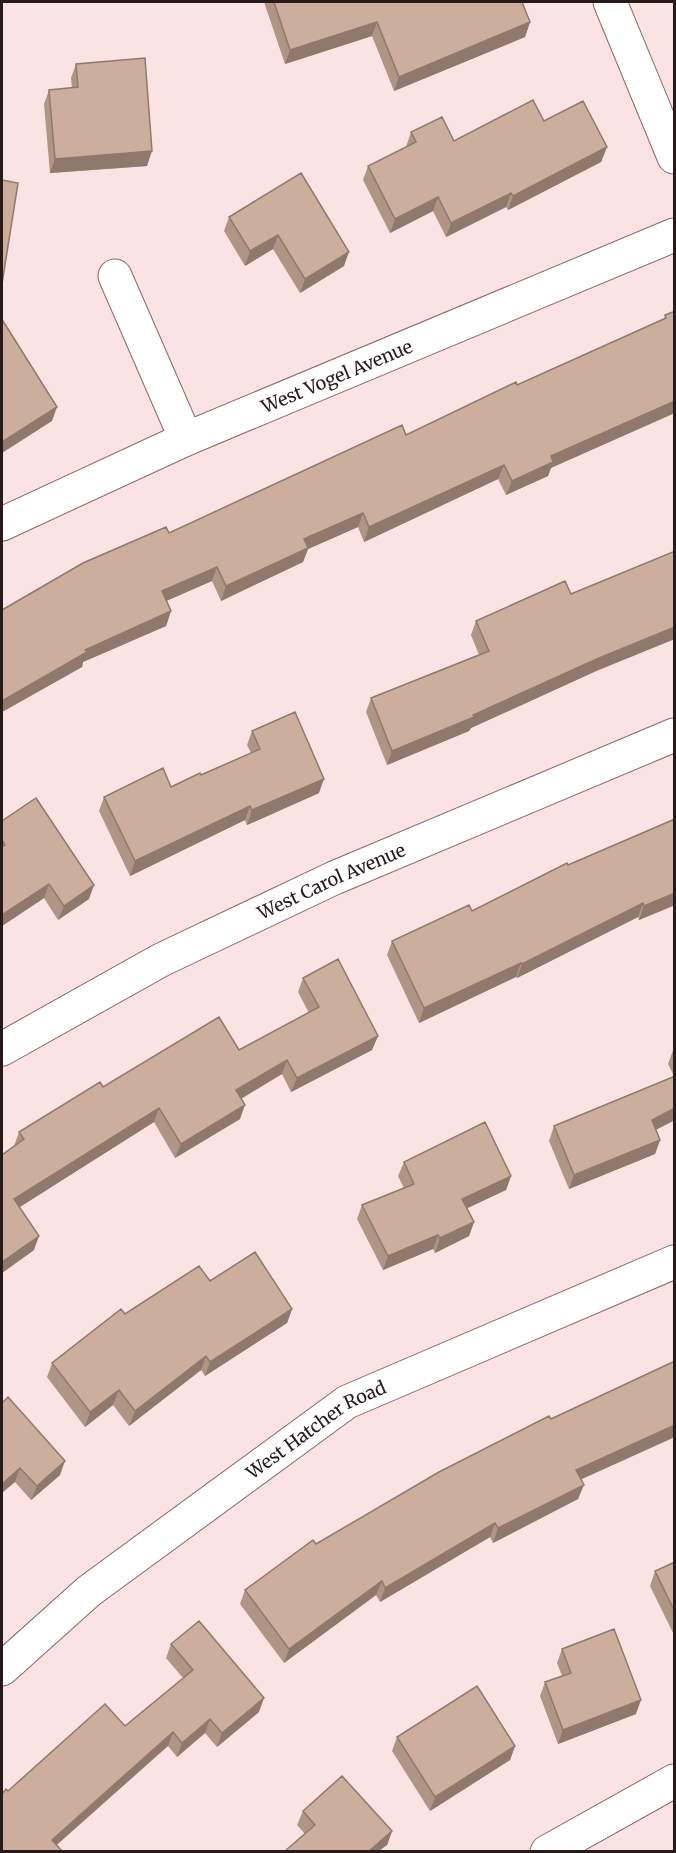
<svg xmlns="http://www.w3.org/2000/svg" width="676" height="1853" font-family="Merriweather,serif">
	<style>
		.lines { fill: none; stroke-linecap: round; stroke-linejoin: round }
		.minor-casing { stroke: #896767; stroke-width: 35 }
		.minor { stroke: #fff; stroke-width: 33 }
		.wall { fill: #b09585 }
		.shaded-wall { fill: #90796c }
		.building { fill: #cdad9b; stroke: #90796c; stroke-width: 1.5 }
		.labels { text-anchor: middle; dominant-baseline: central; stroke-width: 5; stroke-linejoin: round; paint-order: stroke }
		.street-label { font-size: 18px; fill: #281a1b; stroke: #fdf5f5 }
	</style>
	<rect width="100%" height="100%" fill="#fbe3e3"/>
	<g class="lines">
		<defs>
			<g id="minor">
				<path d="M 610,2 L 674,157"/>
				<path d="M 115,276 L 186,439"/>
				<path id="s1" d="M 2,524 L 186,439 L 674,235"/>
				<path id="s2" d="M 2,1049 L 161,960 L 334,878 L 674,735"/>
				<path id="s3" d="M 2,1669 L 89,1591 L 347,1402 L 674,1262"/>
				<path d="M 547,1852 L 674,1781"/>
			</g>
		</defs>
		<use href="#minor" class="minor-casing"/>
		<use href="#minor" class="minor"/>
	</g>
	<path class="wall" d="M 264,2 L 522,2 L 530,22 L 525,37 L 394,91 L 372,36 L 285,64 Z
		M 76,64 L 147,166 L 50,173 L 44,104 L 49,90 L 72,88 L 71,78 Z
		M 544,121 L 607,147 L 601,162 L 508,210 L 506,207 L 446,237 L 433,211 L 390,233 L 363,180 L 368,166 L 406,147 L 411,132 L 454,141 Z
		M 301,173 L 344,266 L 300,293 L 273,249 L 245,266 L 224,231 L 229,217 Z
		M 675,311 L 551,468 L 548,476 L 506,495 L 498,479 L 364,542 L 358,527 L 308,549 L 303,562 L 221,601 L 212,581 L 166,601 L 171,611 L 166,626 L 83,662 L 82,667 L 2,712 L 169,533 L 406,435 L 664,319 L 665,315 Z
		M 476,621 L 594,672 L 471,728 L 469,731 L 387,765 L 366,712 L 371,698 L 479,655 L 471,635 Z
		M 252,731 L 319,793 L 247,825 L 245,820 L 130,876 L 99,811 L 104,797 L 171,787 L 251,753 L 247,745 Z
		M 675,819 L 675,905 L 639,920 L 638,917 L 517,978 L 516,977 L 419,1023 L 387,955 L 392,941 L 472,911 L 568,865 Z
		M 2,821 L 89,899 L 58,920 L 44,898 L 2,926 Z
		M 303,978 L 378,1036 L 372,1050 L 291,1092 L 282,1074 L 241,1098 L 240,1119 L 175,1158 L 154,1122 L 19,1207 L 34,1250 L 2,1273 L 14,1146 L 19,1132 L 103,1087 L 239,1050 L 309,1013 L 298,992 Z
		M 675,1049 L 675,1120 L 656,1130 L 660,1140 L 655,1154 L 569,1189 L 549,1141 L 554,1126 L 674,1076 L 668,1064 L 673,1050 Z
		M 404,1162 L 511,1176 L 506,1190 L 467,1208 L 474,1222 L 469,1236 L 435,1253 L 433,1249 L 383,1270 L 357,1219 L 362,1205 L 404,1188 L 398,1176 Z
		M 210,1281 L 292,1309 L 287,1323 L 205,1376 L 201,1370 L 129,1426 L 113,1405 L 85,1427 L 47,1377 L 52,1363 L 125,1314 Z
		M 2,1403 L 60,1475 L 31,1500 L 15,1482 Z
		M 581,1480 L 578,1499 L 493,1543 L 490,1537 L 380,1602 L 376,1595 L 284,1663 L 240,1604 L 245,1590 L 316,1544 Z
		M 675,1562 L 675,1637 L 650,1586 L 655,1571 Z
		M 171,1644 L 259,1712 L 217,1747 L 205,1733 L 177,1757 L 168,1746 L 8,1791 L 125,1726 L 183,1678 L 166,1658 Z
		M 562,1649 L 636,1714 L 558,1744 L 540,1696 L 545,1682 L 562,1676 L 557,1663 Z
		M 397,1737 L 515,1746 L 510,1760 L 430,1811 L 392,1751 Z
		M 303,1811 L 392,1831 L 387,1845 L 305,1834 L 297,1825 Z"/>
	<path class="shaded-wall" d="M 377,22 L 372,36 L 285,64 L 290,50 Z
		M 530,22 L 525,37 L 394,91 L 399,77 Z
		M 607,147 L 601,162 L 508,210 L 513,196 Z
		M 152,151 L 147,166 L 50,173 L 55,159 Z
		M 511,193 L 506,207 L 446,237 L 451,223 Z
		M 438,197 L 433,211 L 390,233 L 395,219 Z
		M 278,235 L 273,249 L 245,266 L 250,251 Z
		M 349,252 L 344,266 L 300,293 L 305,279 Z
		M 675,401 L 675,413 L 551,468 L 548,476 L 506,495 L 512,481 L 551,456 Z
		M 57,407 L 52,421 L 2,453 L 2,442 Z
		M 504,465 L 498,479 L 364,542 L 369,527 Z
		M 363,513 L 358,527 L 308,549 L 303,562 L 221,601 L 226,586 L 304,539 Z
		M 217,567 L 212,581 L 157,605 L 162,591 Z
		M 171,611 L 166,626 L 83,662 L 82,667 L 2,712 L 2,701 L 85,650 Z
		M 675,627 L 675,639 L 594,672 L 471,728 L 469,731 L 387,765 L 392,751 L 599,658 Z
		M 324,779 L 319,793 L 247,825 L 252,810 Z
		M 250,806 L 245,820 L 130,876 L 135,861 Z
		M 49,884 L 44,898 L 2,926 L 2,915 Z
		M 94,885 L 89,899 L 58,920 L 64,906 Z
		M 675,893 L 675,905 L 639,920 L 644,906 Z
		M 643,903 L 638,917 L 517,978 L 522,964 Z
		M 521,963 L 516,977 L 419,1023 L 424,1008 Z
		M 378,1036 L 372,1050 L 291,1092 L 297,1078 Z
		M 287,1060 L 282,1074 L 231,1105 L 236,1090 Z
		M 245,1105 L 240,1119 L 175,1158 L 181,1144 Z
		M 159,1108 L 154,1122 L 9,1214 L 14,1199 Z
		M 675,1108 L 675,1120 L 647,1134 L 652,1120 Z
		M 660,1140 L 655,1154 L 569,1189 L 574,1175 Z
		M 511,1176 L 506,1190 L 457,1213 L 462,1199 Z
		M 474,1222 L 469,1236 L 435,1253 L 440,1238 Z
		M 438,1235 L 433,1249 L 383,1270 L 388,1256 Z
		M 39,1236 L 34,1250 L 2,1273 L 2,1262 Z
		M 292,1309 L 287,1323 L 205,1376 L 210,1362 Z
		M 206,1356 L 201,1370 L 129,1426 L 135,1411 Z
		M 119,1390 L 113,1405 L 85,1427 L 90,1412 Z
		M 675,1425 L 675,1437 L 571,1484 L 576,1470 Z
		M 65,1461 L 60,1475 L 31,1500 L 37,1486 Z
		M 20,1468 L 15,1482 L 2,1493 L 2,1484 Z
		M 584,1485 L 578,1499 L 493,1543 L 498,1528 Z
		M 495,1523 L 490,1537 L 380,1602 L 385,1588 Z
		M 382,1581 L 376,1595 L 284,1663 L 289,1649 Z
		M 264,1698 L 259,1712 L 217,1747 L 222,1733 Z
		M 641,1700 L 636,1714 L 558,1744 L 563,1730 Z
		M 210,1719 L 205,1733 L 177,1757 L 182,1743 Z
		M 173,1732 L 168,1746 L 50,1851 L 52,1840 Z
		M 515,1746 L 510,1760 L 430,1811 L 435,1797 Z
		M 392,1831 L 387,1845 L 379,1851 L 369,1851 Z"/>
	<path class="building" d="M 274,2 L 522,2 L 530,22 L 399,77 L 377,22 L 290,50 Z
		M 145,58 L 152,151 L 55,159 L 49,90 L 78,87 L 76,64 Z
		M 533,100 L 544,121 L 583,101 L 607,147 L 513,196 L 511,193 L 451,223 L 438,197 L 395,219 L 368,166 L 416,142 L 411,132 L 442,117 L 454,141 Z
		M 301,173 L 349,252 L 305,279 L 278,235 L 250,251 L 229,217 Z
		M 2,180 L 18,183 L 2,284 Z
		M 675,311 L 675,401 L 551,456 L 553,462 L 512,481 L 504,465 L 369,527 L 363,513 L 304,539 L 308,548 L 226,586 L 217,567 L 162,591 L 171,611 L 85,650 L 87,652 L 2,701 L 2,610 L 83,563 L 166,527 L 169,533 L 402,425 L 406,435 L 516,382 L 517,385 L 666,318 L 665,315 Z
		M 3,321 L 57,407 L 2,442 L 2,322 Z
		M 675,551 L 675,627 L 599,658 L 473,715 L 474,717 L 392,751 L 371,698 L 489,651 L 476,621 L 565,581 L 571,594 Z
		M 295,712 L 324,779 L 252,810 L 250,806 L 135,861 L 104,797 L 163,768 L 171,787 L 200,773 L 201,775 L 260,749 L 252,731 Z
		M 36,798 L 94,885 L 64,906 L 49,884 L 2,915 L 2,847 L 5,845 L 2,839 L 2,821 Z
		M 675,819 L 675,893 L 644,906 L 643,903 L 522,964 L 521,963 L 424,1008 L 392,941 L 469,905 L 472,911 L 567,863 L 568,865 Z
		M 338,959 L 378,1036 L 297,1078 L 287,1060 L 236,1090 L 245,1105 L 181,1144 L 159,1108 L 14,1199 L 39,1236 L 2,1262 L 2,1155 L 24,1139 L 19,1132 L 100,1082 L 103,1087 L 219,1017 L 239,1050 L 319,1007 L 303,978 Z
		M 675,1076 L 675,1108 L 652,1120 L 660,1140 L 574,1175 L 554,1126 Z
		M 485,1122 L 511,1176 L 462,1199 L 474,1222 L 440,1238 L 438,1235 L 388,1256 L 362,1205 L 414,1184 L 404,1162 Z
		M 255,1252 L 292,1309 L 210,1362 L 206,1356 L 135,1411 L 119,1390 L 90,1412 L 52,1363 L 121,1309 L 125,1314 L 199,1266 L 210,1281 Z
		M 675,1361 L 675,1425 L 576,1470 L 584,1485 L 498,1528 L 495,1523 L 385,1588 L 382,1581 L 289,1649 L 245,1590 L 313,1540 L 316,1544 L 439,1472 L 549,1416 L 551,1419 Z
		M 8,1397 L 65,1461 L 37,1486 L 20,1468 L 2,1484 L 2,1403 Z
		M 675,1562 L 675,1612 L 655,1571 Z
		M 199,1621 L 264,1698 L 222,1733 L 210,1719 L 182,1743 L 173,1732 L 52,1840 L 62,1851 L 2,1851 L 2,1794 L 6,1789 L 8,1791 L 105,1704 L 125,1726 L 193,1670 L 171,1644 Z
		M 614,1629 L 641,1700 L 563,1730 L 545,1682 L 571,1673 L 562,1649 Z
		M 477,1686 L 515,1746 L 435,1797 L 397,1737 Z
		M 342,1776 L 392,1831 L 369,1851 L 285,1851 L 315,1825 L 303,1811 Z"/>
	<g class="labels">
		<g class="street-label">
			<text stroke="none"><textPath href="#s1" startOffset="366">West Vogel Avenue</textPath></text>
			<text stroke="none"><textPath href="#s2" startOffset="370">West Carol Avenue</textPath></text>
			<text stroke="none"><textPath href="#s3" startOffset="396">West Hatcher Road</textPath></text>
		</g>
	</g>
	<rect width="676" height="1853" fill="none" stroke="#281a1b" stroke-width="6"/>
</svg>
